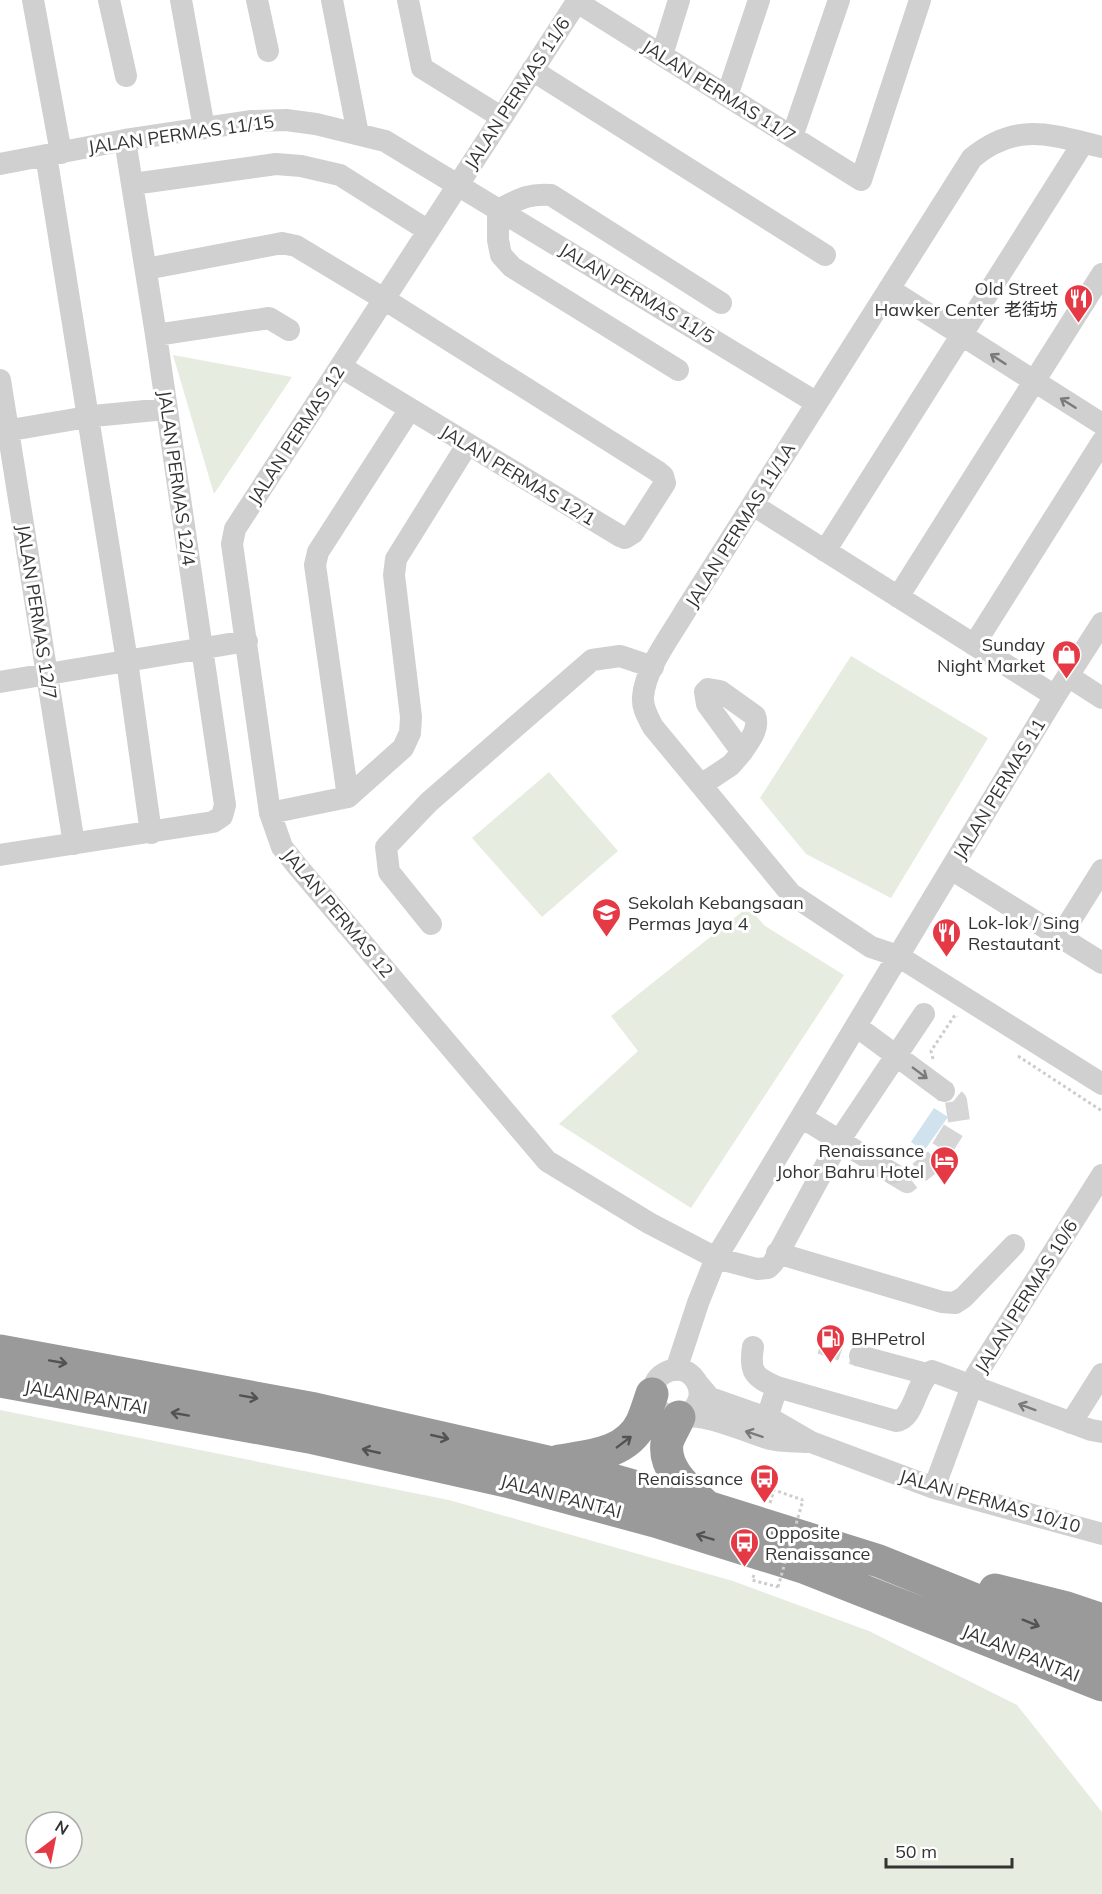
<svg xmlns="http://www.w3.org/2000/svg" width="1102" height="1894" font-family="Mulish,'Noto Sans SC',sans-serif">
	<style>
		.green { fill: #e6ecdf; fill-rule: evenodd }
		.water { fill: #cfe2ee }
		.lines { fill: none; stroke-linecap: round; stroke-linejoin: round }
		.minor-tunnel { stroke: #d6d6d6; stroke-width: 22; stroke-dasharray: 22 11; stroke-linecap: butt }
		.path { stroke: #cdcdcd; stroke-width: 3; stroke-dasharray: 3 3; stroke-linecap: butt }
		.minor { stroke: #d0d0d0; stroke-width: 22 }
		.highway { stroke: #9a9a9a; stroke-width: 33 }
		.path-bridge { stroke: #cdcdcd; stroke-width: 3; stroke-dasharray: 3 3; stroke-linecap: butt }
		.oneway { stroke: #7a7a7a }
		.oneway2 { stroke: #525252 }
		.labels { text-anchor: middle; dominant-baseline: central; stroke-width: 6; stroke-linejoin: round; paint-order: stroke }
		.street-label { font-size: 18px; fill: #333; stroke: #fff }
		.poi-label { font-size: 18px; fill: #333; stroke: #fff; text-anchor: end }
	</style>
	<rect width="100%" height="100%" fill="#fff"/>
	<path class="green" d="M 173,355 L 292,377 L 214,494 Z
		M 851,656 L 988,738 L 891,898 L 806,854 L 760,798 Z
		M 549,772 L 618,851 L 542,917 L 472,838 Z
		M 748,907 L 765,926 L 844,975 L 691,1208 L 559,1124 L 638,1051 L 611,1016 Z
		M 0,1410 L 449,1500 L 733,1581 L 869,1631 L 1017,1705 L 1102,1812 L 1102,1894 L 0,1894 ZM 36,1822 L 72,1822 L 72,1858 L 36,1858 Z"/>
	<path class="water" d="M 934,1108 L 948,1117 L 924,1151 L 911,1142 Z"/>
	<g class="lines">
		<path class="minor-tunnel" d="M 892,1173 L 907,1182 L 935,1160 L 959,1121 L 956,1101 L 944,1091
			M 821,1343 L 860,1356"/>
		<path class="path" d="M 1018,1056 L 1102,1111
			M 933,1059 L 931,1051 L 955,1015 L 957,1017
			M 770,1503 L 774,1490 L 803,1500
			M 754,1575 L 752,1580 L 778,1587"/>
		<path class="minor" d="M 33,0 L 61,153
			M 109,0 L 126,76
			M 181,0 L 204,128
			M 257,0 L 268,51
			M 332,0 L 358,134
			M 408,0 L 422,68 L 501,117
			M 578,0 L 235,529 L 232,544 L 270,813 L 282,847 L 298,867 L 547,1161 L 649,1223 L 716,1258 L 757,1269 L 768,1268 L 773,1263 L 839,1141 L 924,1014
			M 577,2 L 861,180 L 920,0
			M 662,55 L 679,0
			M 532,70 L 825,255
			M 727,96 L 759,0
			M 792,137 L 839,0
			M 1102,147 C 1051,135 1017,121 972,158 L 684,613 C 670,637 645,669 643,697 C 642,708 648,717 653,727 L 791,894 L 871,947 L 898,956 L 1102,1084
			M 46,155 L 127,661 L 151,833
			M 0,164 L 125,140 L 252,121 L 286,120 L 316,124 L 385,141 L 817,403
			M 133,184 L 276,164 L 301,166 L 340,175 L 427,230
			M 498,210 C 518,200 528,193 551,195 L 721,303
			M 498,210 L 498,240 L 501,255 L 512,267 L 678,370
			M 146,269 L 282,243 L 296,246 L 384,299 L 657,471 L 663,476 L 665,483 L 633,533 L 625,538 L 620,536 L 341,367
			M 889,289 L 1102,424
			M 156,335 L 269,318 L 289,330
			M 0,380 L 74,844
			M 0,432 L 93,416 L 166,409
			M 753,505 L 1055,696
			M 825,551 L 1083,143
			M 898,597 L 1102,274
			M 974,645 L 1102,442
			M 1068,676 L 1102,698
			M 0,682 L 247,641
			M 701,785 L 731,765 L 742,752 L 707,704 L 705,692 L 708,689 L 720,691 L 755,716 C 760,729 749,741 742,752
			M 348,797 L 315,565 L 318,552 L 410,409
			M 270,813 L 348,797 L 403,748 L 410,733 L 411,717 L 394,575 L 396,559 L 467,445
			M 0,855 L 213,822 L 222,816 L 225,805 L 156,335 L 125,140
			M 951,869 L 1102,963
			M 431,924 L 389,872 L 386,847 L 429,802 L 592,660 L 620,656 L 653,667
			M 1060,937 L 1102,870
			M 856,1026 L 944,1091
			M 801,1117 L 892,1173
			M 777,1253 L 942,1302 L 955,1303 L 964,1297 L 1014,1245
			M 753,1347 C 749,1372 754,1377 777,1387
			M 860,1356 L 927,1374
			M 676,1370 L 698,1303 L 716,1258 L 1055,696 L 1102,623
			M 699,1385 L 710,1398 L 773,1420 L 811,1442 L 934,1488 L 1102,1534
			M 686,1415 C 717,1396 689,1356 663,1374 C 649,1383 650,1404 663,1413 C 674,1420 687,1415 699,1417 C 723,1420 746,1432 770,1439 C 781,1442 795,1441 807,1442
			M 767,1418 L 777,1387 L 896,1421 C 915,1419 915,1382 932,1371 L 1091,1430 L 1102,1432
			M 1071,1423 L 1102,1374
			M 934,1488 L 976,1375 L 1102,1175"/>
		<path class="highway" d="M 0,1351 L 315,1409 L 548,1462 L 707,1507 L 879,1561 L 1102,1651
			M 0,1381 L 309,1437 L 510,1482 L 655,1521 L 803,1567 L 1102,1685
			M 679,1417 C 676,1425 669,1435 667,1443 C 663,1470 689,1490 706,1506
			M 559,1461 C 590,1456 627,1454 642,1422 C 646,1413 649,1403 652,1394
			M 995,1590 L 1067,1608 L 1102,1620"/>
		<path class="path-bridge" d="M 778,1587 L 803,1500"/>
	</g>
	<defs><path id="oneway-shaft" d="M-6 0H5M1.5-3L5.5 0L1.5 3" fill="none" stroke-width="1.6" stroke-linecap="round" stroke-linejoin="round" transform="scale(1.5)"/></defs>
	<g class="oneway">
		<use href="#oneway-shaft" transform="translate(998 359) rotate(-147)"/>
		<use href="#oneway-shaft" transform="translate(1068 403) rotate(-148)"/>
		<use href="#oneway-shaft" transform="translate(920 1073) rotate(37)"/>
		<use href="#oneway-shaft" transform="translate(1027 1407) rotate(-160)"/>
		<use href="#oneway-shaft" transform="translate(754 1434) rotate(-162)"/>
	</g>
	<g class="oneway2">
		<use href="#oneway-shaft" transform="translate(58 1362) rotate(10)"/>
		<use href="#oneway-shaft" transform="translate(249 1397) rotate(10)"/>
		<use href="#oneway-shaft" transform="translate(180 1414) rotate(-170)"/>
		<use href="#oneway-shaft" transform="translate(440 1437) rotate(13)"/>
		<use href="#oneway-shaft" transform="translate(624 1442) rotate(-37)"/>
		<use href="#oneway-shaft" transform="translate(371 1451) rotate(-167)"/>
		<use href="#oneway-shaft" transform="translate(705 1537) rotate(-163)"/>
		<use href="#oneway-shaft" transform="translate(1031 1623) rotate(22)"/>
	</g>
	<defs>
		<symbol id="restaurant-pin" viewBox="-11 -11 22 30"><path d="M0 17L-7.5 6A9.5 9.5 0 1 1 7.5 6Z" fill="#e63946" stroke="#fff"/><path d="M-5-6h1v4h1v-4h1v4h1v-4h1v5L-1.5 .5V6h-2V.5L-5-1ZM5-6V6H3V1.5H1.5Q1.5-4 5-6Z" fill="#fff"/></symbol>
		<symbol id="shop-pin" viewBox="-11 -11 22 30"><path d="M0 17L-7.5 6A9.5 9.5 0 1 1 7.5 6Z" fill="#e63946" stroke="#fff"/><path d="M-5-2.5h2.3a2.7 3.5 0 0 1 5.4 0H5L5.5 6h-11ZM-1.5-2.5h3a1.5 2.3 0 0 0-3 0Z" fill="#fff"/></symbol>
		<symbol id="school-pin" viewBox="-11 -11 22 30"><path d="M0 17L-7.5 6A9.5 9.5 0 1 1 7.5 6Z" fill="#e63946" stroke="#fff"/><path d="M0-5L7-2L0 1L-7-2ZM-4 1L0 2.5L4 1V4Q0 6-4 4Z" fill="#fff"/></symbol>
		<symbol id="hotel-pin" viewBox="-11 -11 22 30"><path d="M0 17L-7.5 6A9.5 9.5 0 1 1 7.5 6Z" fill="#e63946" stroke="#fff"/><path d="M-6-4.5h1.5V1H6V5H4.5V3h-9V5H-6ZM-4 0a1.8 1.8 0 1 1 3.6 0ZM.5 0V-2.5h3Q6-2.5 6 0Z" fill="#fff"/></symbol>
		<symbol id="fuel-pin" viewBox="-11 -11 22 30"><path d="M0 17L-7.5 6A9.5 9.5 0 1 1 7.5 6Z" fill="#e63946" stroke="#fff"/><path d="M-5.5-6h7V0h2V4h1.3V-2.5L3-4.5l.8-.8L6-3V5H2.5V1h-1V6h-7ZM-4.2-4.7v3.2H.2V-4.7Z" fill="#fff"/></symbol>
		<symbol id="bus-pin" viewBox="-11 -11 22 30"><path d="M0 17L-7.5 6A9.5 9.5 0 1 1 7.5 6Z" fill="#e63946" stroke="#fff"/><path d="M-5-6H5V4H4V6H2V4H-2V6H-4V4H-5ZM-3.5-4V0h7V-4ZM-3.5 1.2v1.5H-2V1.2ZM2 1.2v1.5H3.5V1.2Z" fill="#fff"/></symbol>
	</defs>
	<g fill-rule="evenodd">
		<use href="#restaurant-pin" x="1062" y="282" width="33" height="45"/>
		<use href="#shop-pin" x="1050" y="638" width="33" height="45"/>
		<use href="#school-pin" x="590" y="896" width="33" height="45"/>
		<use href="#restaurant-pin" x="930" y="916" width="33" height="45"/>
		<use href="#hotel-pin" x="928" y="1144" width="33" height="45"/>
		<use href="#fuel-pin" x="814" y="1322" width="33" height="45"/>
		<use href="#bus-pin" x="748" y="1462" width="33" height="45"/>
		<use href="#bus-pin" x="728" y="1526" width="33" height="45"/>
	</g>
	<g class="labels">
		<g class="street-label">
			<text transform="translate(719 91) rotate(32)">JALAN PERMAS 11/7</text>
			<text transform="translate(517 93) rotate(-57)">JALAN PERMAS 11/6</text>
			<text transform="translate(181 134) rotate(-8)">JALAN PERMAS 11/15</text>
			<text transform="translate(637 293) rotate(31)">JALAN PERMAS 11/5</text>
			<text transform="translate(296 435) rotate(-57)">JALAN PERMAS 12</text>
			<text transform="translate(518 475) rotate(31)">JALAN PERMAS 12/1</text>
			<text transform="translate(177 478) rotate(82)">JALAN PERMAS 12/4</text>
			<text transform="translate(740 525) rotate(-58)">JALAN PERMAS 11/1A</text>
			<text transform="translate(37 612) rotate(81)">JALAN PERMAS 12/7</text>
			<text transform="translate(999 789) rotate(-59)">JALAN PERMAS 11</text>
			<text transform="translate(338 913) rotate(50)">JALAN PERMAS 12</text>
			<text transform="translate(1026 1296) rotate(-58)">JALAN PERMAS 10/6</text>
			<text transform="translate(86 1397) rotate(10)">JALAN PANTAI</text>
			<text transform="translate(561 1496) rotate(15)">JALAN PANTAI</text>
			<text transform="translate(990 1501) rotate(16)">JALAN PERMAS 10/10</text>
			<text transform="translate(1021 1653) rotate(22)">JALAN PANTAI</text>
		</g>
		<g class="poi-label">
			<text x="1058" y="288">Old Street<tspan x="1058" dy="21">Hawker Center 老街坊</tspan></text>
			<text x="1045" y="644">Sunday<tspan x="1045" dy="21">Night Market</tspan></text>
			<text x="628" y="902" text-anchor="start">Sekolah Kebangsaan<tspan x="628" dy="21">Permas Jaya 4</tspan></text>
			<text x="968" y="922" text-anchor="start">Lok-lok / Sing<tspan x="968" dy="21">Restautant</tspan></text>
			<text x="924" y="1150">Renaissance<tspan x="924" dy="21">Johor Bahru Hotel</tspan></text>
			<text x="851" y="1338" text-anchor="start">BHPetrol</text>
			<text x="743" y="1478">Renaissance</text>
			<text x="765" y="1532" text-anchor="start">Opposite<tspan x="765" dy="21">Renaissance</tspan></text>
		</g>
	</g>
	<g transform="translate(54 1840) rotate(32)"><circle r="28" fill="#ffffff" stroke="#adadad" stroke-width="1.5"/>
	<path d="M0-4.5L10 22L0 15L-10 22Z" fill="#e63946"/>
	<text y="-9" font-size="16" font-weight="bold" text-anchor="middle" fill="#333333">N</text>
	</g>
	<path d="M886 1858v9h126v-9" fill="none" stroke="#333333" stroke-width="3"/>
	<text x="895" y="1858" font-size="18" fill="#333333" stroke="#ffffff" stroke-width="4.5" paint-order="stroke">50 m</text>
</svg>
